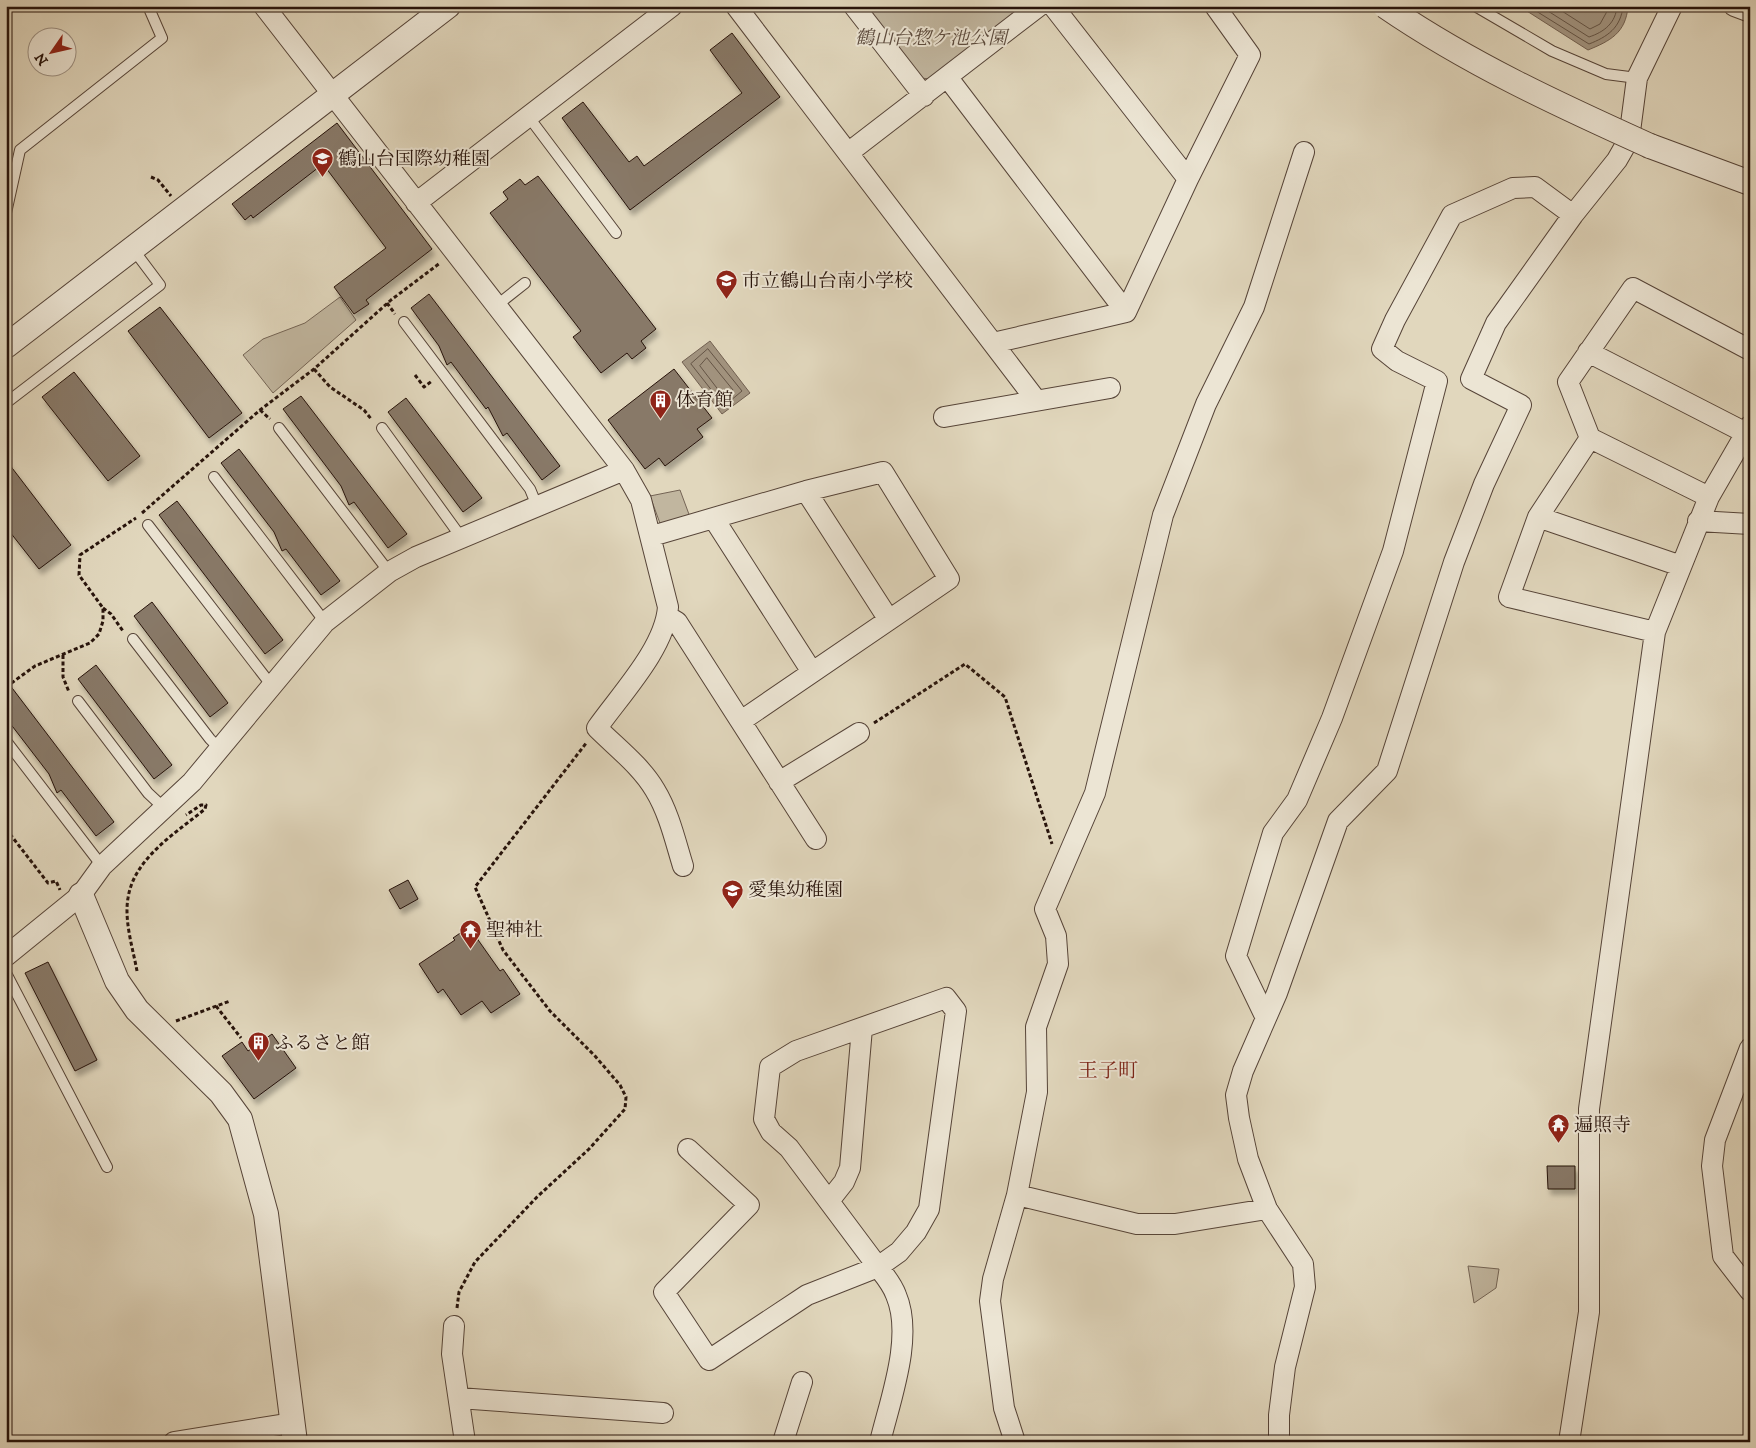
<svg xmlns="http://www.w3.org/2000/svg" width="1756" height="1448" font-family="'IM FELL DW Pica','Noto Serif JP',serif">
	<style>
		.green { fill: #c1b69f; stroke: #746455 }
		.water { fill: #a29480; stroke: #716051 }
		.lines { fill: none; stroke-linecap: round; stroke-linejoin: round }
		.shore { stroke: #645446; stroke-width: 1 }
		.building { fill: #887968; stroke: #27130b; filter: url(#shadow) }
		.service-casing { stroke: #564438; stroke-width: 12 }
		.minor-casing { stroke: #564438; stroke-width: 22 }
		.tertiary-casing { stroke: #564438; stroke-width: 26 }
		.path { stroke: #27130b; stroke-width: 3; stroke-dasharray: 4 2.5; stroke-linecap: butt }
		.service { stroke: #ece5d4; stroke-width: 10 }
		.minor { stroke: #ece5d4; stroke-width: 20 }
		.tertiary { stroke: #ece5d4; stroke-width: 24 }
		.tertiary-bridge-casing { stroke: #564438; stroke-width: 26; stroke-linecap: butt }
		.tertiary-bridge { stroke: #ece5d4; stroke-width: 24 }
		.labels { text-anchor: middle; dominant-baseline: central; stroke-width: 4; stroke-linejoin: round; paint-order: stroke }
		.park-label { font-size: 19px; font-style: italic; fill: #5d4c3f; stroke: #ece5d4 }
		.poi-label { font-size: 19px; fill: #27130b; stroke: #ece5d4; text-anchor: start }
		.neighbourhood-label { font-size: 20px; fill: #7a1f14; stroke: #ece5d4 }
	</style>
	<defs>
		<filter id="shadow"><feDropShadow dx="3" dy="5.5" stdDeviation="2.5" flood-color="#0004"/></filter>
	</defs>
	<rect width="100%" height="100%" fill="#e1d7bd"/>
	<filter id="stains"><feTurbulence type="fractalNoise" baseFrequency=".004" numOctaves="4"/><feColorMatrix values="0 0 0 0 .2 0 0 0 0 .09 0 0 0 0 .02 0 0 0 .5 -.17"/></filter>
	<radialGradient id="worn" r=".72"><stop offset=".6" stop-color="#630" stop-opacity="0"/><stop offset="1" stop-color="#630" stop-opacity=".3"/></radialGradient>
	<path class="green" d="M 865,6 L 1026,6 L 931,79 L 920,78 Z
		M 340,297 L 356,320 L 273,393 L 243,355 L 263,339 L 305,323 Z
		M 680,490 L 690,517 L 661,526 L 650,496 Z
		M 1468,1266 L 1499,1269 L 1496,1288 L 1474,1303 Z"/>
	<path class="water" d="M 1519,6 L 1628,6 C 1626,33 1610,41 1588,50 Z
		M 710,341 L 750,393 L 722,414 L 682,362 Z"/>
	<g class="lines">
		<path class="shore" d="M 1528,6 L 1589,44 C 1607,37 1621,28 1623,6
			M 1540,6 L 1589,37 C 1604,32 1616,23 1617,6
			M 1554,6 L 1590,29 L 1600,24 L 1610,6
			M 708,349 L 742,391 L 724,406 L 691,364 Z
			M 707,358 L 733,390 L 726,397 L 723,396 L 700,366 Z"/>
	</g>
	<path class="building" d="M 732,33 L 780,97 L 630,210 L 562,118 L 583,102 L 629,162 L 637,156 L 644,166 L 742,93 L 710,50 Z
		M 337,123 L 432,249 L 366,300 L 369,304 L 354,314 L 334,287 L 386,248 L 323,164 L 253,218 L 251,215 L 245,220 L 232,204 Z
		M 538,176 L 656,329 L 641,341 L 646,348 L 632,359 L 627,353 L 601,373 L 573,337 L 581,331 L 490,213 L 508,199 L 503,192 L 520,179 L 525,185 Z
		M 429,294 L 560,466 L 542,480 L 507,433 L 503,436 L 488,407 L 486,409 L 451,362 L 447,365 L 439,346 L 411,308 Z
		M 160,307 L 242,413 L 209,438 L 128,331 Z
		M 674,369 L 712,418 L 697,429 L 703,437 L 665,466 L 659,458 L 645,469 L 608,420 Z
		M 74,372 L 140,456 L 108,481 L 42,397 Z
		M 301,396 L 407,534 L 388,548 L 354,502 L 349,505 L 341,486 L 283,409 Z
		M 406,398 L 482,498 L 463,512 L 388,412 Z
		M 239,449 L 340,581 L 321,595 L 286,549 L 282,551 L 274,532 L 221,463 Z
		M 6,460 L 71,545 L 39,569 L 6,527 Z
		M 177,501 L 283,640 L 265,654 L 159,515 Z
		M 152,602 L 228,703 L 210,717 L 134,616 Z
		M 96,665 L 172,765 L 154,779 L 78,679 Z
		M 6,680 L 114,822 L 96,836 L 61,790 L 57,793 L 49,774 L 6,718 Z
		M 408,880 L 418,899 L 400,909 L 389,890 Z
		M 469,927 L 500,971 L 503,969 L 520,994 L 491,1013 L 482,1001 L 461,1015 L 443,989 L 438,993 L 419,964 L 455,940 L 453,938 Z
		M 48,962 L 97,1060 L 75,1071 L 25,973 Z
		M 272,1034 L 296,1068 L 254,1099 L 222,1056 L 242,1042 L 248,1051 Z
		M 1547,1166 L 1575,1166 L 1575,1189 L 1548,1189 Z"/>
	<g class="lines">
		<defs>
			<path id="service" d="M 1475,6 L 1552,51 L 1606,74 L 1637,78
				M 528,116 L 616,233
				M 6,213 L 20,150 L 162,38 L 148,6
				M 496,306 L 525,283
				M 404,322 L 530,489 L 537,506
				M 6,403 L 160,285 L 133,249
				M 279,428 L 389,572
				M 382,428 L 461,537
				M 214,477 L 325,622
				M 148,525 L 272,686
				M 133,639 L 210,739 L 220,749
				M 78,701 L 148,793 L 164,808
				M 6,741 L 102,866
				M 6,973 L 107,1167"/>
			<path id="minor" d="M 264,6 L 624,470 L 641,500 L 668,607 C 665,648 621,694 597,728 C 616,747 641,766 655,790 C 669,813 675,840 683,866
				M 736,6 L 1036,400
				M 854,6 L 924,96
				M 1053,6 L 1188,179
				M 1734,6 L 1750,12
				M 948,78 L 1126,312
				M 848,153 L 1039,6
				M 416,203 L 672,6
				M 993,343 L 1126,312 L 1188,179 L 1250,55 L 1215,6
				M 1588,352 L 1746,433
				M 944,417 L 1110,388
				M 1590,438 L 1538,517 L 1509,597 L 1655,632
				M 806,491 L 889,620
				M 1709,497 L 1590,438 L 1568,382 L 1633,288 L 1750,350
				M 1538,517 L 1681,566
				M 714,519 L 812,672
				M 1698,521 L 1750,524
				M 652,536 L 806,491 L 883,472 L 949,579 L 741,721
				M 667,616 L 677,622 L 816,839
				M 779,782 L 859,733
				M 6,956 L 81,895 L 102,866 L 192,782 L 325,622 L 389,572 L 416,557 L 624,470
				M 1265,1016 L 1236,956 L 1273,833 L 1297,800 L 1332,718 L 1393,551 L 1437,381 L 1397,361 L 1382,349 L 1395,320 L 1452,215 L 1513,188 L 1535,187 L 1573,215
				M 1750,1048 L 1715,1140 L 1712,1166 L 1723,1256 L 1750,1291
				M 688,1149 L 749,1205 L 664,1292 L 709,1360 L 807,1295 L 878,1267 L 899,1252 L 916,1232 L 929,1209 L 956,1011 L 946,998 L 796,1051 L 770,1067 L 764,1119 L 771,1132 L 789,1148 L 878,1267 C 885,1276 892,1284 896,1295 C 914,1337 890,1400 880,1442
				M 1017,1195 L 1137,1224 L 1175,1224 L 1267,1209 L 1248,1159 L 1239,1118 L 1236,1095 L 1243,1071 L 1277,993 L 1338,821 L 1387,771 L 1454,562 L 1484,484 L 1521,405 L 1471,379 L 1496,323 L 1573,215 L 1617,160 L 1629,139 L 1637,78 L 1672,6
				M 829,1201 L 844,1182 L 850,1168 L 862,1028
				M 1267,1209 L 1303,1264 L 1305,1287 L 1285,1367 L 1279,1415 L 1279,1442
				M 454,1326 L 452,1354 L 465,1442
				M 459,1398 L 663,1413
				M 174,1442 L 292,1423
				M 783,1442 L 802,1382
				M 1015,1442 L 1004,1408 L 990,1301 L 993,1279 L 1017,1195 L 1037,1092 L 1036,1027 L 1058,964 L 1056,936 L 1045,909 L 1095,793 L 1163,515 L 1206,404 L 1254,307 L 1304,152
				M 1569,1442 L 1589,1312 L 1589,1109 L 1655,632 L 1709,497 L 1750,426"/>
			<path id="tertiary" d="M 1650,146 L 1750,183
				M 6,346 L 448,6
				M 81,895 L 117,981 L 137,1010 L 221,1093 L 240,1119 L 266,1214 L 295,1442"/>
		</defs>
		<use href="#service" class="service-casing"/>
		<use href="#minor" class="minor-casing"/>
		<use href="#tertiary" class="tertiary-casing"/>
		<path class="path" d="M 151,177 L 158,180 L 171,196
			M 387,303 L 395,314
			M 314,369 L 330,387 L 364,410 L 372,420
			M 415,375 L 424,387 L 432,381
			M 260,410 L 270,419
			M 142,513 L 260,410 L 314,369 L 391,300 L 440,263
			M 103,608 L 111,614 L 123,631
			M 63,655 L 63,677 L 69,692
			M 6,687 L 35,666 L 90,643 L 99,634 L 103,621 L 103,608 L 79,575 L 80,555 L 136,518
			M 874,723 L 965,664 L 1005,697 L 1052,844
			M 6,829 L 48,883 L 56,881 L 60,890
			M 137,971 C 133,949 124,921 128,898 C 134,858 176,833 205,809 L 206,805 L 201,805 L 186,815
			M 216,1006 L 241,1038
			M 176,1021 L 230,1001
			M 457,1308 L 459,1292 L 475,1262 L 537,1197 L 589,1149 L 625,1109 L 626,1097 L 620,1085 L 595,1056 L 550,1011 L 503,950 L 475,887 L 587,742"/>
		<use href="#service" class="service"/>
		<use href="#minor" class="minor"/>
		<use href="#tertiary" class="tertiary"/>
		<defs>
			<path id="tertiary-bridge" d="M 1385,6 C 1468,63 1559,105 1650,146"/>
		</defs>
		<use href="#tertiary-bridge" class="tertiary-bridge-casing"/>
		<use href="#tertiary-bridge" class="tertiary-bridge"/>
	</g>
	<defs>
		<symbol id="school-pin" viewBox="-11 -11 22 30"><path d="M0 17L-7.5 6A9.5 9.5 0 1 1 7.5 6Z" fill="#8f2418" stroke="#ece5d4"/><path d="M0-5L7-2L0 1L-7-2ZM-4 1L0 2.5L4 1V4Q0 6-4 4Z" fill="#fff"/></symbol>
		<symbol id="building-pin" viewBox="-11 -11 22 30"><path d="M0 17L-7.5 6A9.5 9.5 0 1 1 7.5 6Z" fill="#8f2418" stroke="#ece5d4"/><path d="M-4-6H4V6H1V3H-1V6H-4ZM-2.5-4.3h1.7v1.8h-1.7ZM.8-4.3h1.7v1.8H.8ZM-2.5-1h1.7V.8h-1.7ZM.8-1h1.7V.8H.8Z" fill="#fff"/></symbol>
		<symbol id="temple-pin" viewBox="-11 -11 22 30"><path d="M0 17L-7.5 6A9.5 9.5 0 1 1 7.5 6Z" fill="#8f2418" stroke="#ece5d4"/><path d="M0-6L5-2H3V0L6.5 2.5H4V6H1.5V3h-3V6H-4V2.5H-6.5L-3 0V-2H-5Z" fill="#fff"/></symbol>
	</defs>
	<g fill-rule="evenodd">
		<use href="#school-pin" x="310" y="146" width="25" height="34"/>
		<use href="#school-pin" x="714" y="268" width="25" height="34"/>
		<use href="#building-pin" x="648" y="388" width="25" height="34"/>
		<use href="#school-pin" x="720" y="878" width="25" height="34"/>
		<use href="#temple-pin" x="458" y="918" width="25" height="34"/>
		<use href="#building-pin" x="246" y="1030" width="25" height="34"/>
		<use href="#temple-pin" x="1546" y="1112" width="25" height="34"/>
	</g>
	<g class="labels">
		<g class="park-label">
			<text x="931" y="38">鶴山台惣ケ池公園</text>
		</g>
		<g class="poi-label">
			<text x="338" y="159">鶴山台国際幼稚園</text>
			<text x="742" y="281">市立鶴山台南小学校</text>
			<text x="676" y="400">体育館</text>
			<text x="748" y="890">愛集幼稚園</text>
			<text x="486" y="930">聖神社</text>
			<text x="275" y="1043">ふるさと館</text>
			<text x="1574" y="1125">遍照寺</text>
		</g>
		<g class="neighbourhood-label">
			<text x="1108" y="1071">王子町</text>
		</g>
	</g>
	<rect width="1756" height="1448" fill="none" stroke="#e1d7bd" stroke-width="25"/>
	<rect x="8" y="8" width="1741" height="1433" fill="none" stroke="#27130b" stroke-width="2.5"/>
	<rect x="12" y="12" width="1731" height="1423" fill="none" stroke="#27130b"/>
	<g transform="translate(52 52) rotate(236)"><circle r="24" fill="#ece5d4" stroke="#9d9184"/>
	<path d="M0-4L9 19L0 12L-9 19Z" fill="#8f2418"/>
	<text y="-8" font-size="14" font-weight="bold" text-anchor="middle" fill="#27130b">N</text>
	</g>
	<rect width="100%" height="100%" filter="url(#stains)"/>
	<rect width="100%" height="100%" fill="url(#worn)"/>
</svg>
